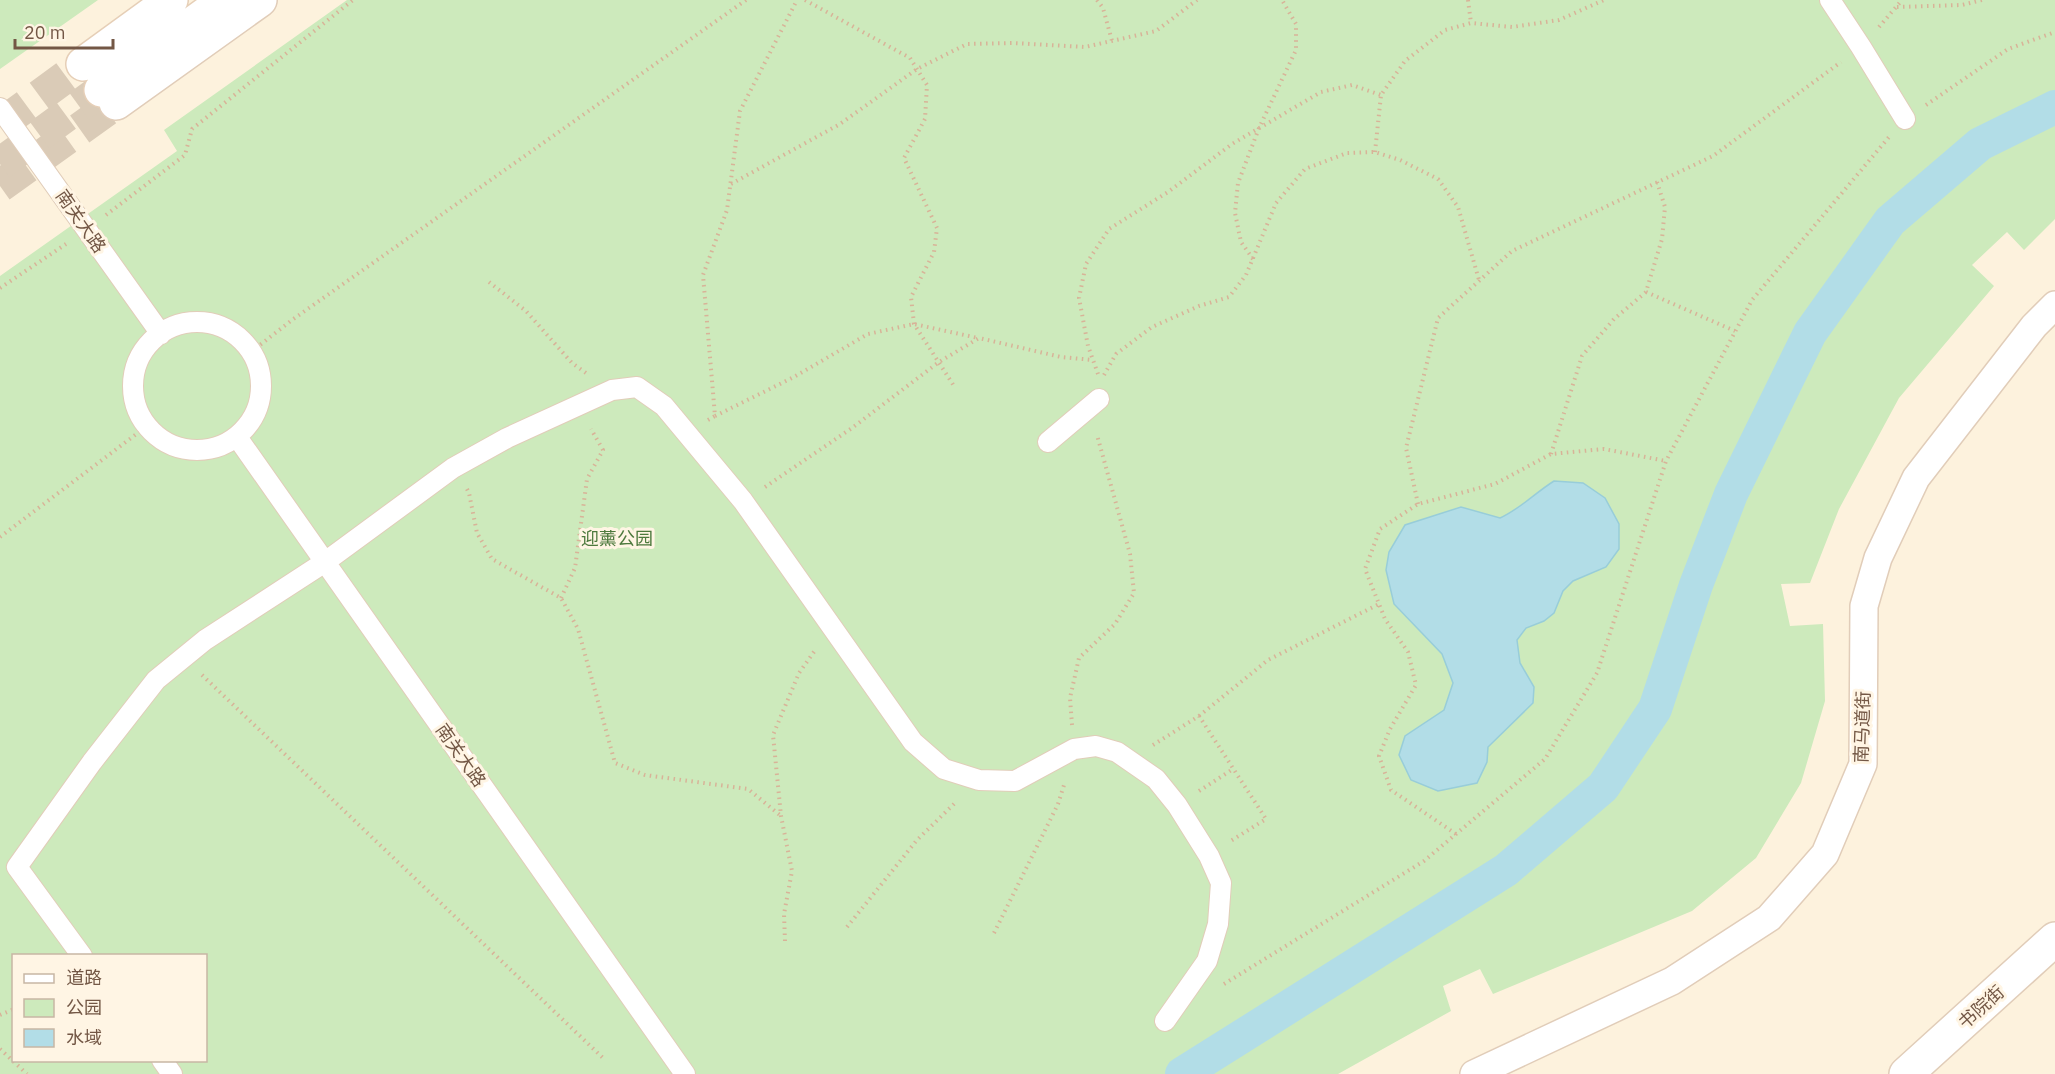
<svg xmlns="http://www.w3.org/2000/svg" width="2055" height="1074" font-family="'IBM Plex Sans','Noto Sans SC',sans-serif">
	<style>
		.green { fill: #cdeabc; fill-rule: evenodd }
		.water { fill: #b2dde7; stroke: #98cdd9; stroke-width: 1.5 }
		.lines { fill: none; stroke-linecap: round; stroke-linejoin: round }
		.canal { stroke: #b2dde7; stroke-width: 34 }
		.tertiary-tunnel { stroke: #dacbb7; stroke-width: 33; stroke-dasharray: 33 16; stroke-linecap: butt }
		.secondary-tunnel { stroke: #dacbb7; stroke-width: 33; stroke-dasharray: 33 16; stroke-linecap: butt }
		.pedestrian-casing { stroke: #e1cdb9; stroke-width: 22 }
		.minor-casing { stroke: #e1cdb9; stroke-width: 30 }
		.tertiary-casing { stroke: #e1cdb9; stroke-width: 36 }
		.secondary-casing { stroke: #e6cfb7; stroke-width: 36 }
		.path { stroke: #d8b398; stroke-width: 4; stroke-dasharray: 1.5 4.5; stroke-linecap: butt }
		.pedestrian { stroke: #fff; stroke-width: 20 }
		.minor { stroke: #fff; stroke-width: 27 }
		.tertiary { stroke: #fff; stroke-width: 33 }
		.secondary { stroke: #fff; stroke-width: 33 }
		.labels { text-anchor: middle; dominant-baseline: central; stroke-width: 6; stroke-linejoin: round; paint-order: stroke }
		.street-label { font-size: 18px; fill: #735745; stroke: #fff5e4 }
		.park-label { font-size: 18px; fill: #4d793d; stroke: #fff5e4 }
	</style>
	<rect width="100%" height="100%" fill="#fdf2dd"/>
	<path class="green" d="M 0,0 L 98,0 L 0,69 Z
		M 347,0 L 2055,0 L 2055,219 L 2024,250 L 2007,232 L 1972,265 L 1994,286 L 1899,398 L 1839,509 L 1810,583 L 1781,584 L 1790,626 L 1823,624 L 1825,701 L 1801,783 L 1756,858 L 1692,911 L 1493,994 L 1480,969 L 1443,986 L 1451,1011 L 1338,1074 L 0,1074 L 0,276 L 177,151 L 164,130 ZM 14,956 L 206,956 L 206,1060 L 14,1060 Z"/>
	<path class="water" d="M 1554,481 L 1583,483 L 1605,498 L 1619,524 L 1619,549 L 1606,567 L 1573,581 L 1563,591 L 1554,613 L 1544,621 L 1526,628 L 1517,640 L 1520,663 L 1534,687 L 1533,703 L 1488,747 L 1487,762 L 1477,783 L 1438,791 L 1411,780 L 1399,755 L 1405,736 L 1444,710 L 1453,683 L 1442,654 L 1394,604 L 1386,570 L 1389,552 L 1405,525 L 1461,507 L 1500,518 C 1520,509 1535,493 1554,481 Z"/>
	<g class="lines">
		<path class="canal" d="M 1182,1074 L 1506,870 L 1603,787 L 1655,709 L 1696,585 L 1731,494 L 1810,333 L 1890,221 L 1980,144 L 2055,107"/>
		<path class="tertiary-tunnel" d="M 0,186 L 116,103"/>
		<path class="secondary-tunnel" d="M 0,125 L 83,64
			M 0,164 L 101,90"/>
		<defs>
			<path id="pedestrian" d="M 1830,0 L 1861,47 L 1905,119
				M 0,108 L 161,334
				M133 386a64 64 0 1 1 128 0a64 64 0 1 1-128 0Z
				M 237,437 L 685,1074
				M 1048,442 L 1099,399
				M 82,956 L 17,867 L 92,762 L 156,680 L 205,640 L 325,562 L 453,468 L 507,438 L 612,390 L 637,387 L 664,406 L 743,501 L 913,742 L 944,769 L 979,780 L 1015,781 L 1074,749 L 1096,746 L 1117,752 L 1156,779 L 1177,805 L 1209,856 L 1221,883 L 1218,924 L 1207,961 L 1165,1021
				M 162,1060 L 172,1074"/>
			<path id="minor" d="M 1474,1074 L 1672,981 L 1769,918 L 1825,854 L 1863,764 L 1864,606 L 1878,558 L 1916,478 L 2034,326 L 2055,305"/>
			<path id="tertiary" d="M 116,103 L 260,0
				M 1906,1074 L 2055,939"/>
			<path id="secondary" d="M 83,64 L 171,0
				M 101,90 L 225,0"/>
		</defs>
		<use href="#pedestrian" class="pedestrian-casing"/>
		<use href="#minor" class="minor-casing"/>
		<use href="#tertiary" class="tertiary-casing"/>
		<use href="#secondary" class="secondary-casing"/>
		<path class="path" d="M 805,0 L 910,58 L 927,85 L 925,119 L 904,158 L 937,228 L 934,252 L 911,297 L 914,324 L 954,386
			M 1097,0 L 1103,8 L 1112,41
			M 1468,0 L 1471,23
			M 1897,7 L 1962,5 L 1982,0
			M 1879,27 L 1902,0
			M 1926,105 L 2008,49 L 2055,32
			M 1375,152 L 1381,95 L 1405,61 L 1445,30 L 1471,23 L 1512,27 L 1559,20 L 1604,0
			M 731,184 L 840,124 L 917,69 L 967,44 L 1013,43 L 1085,47 L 1156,31 L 1197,0
			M 106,215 L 185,155 L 192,129 L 353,0
			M 1253,259 L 1241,242 L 1235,213 L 1238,183 L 1259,128 L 1296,50 L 1296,24 L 1282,0
			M 489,282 L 526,311 L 572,363 L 586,373
			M 0,288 L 66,244
			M 1646,292 L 1735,331
			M 251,352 L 292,320 L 746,0
			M 1098,374 L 1088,346 L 1079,298 L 1086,264 L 1109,229 L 1168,192 L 1232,144 L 1321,92 L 1352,85 L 1381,95
			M 1104,375 L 1116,354 L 1152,327 L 1199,306 L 1229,297 L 1246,275 L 1276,203 L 1305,169 L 1347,153 L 1375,152 L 1400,160 L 1438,179 L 1458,207 L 1479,280
			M 715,416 L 792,378 L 868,334 L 914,324 L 978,338
			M 708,420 L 715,416 L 703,275 L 727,210 L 740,111 L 797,0
			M 1551,454 L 1582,356 L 1614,319 L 1646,292 L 1662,239 L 1665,207 L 1657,182
			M 765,487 L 852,428 L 939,362 L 979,338 L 1061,357 L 1093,360
			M 467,489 L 469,493 L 477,533 L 492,559 L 561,598 L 578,629 L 615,763 L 645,775 L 748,789 L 781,816
			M 1418,504 L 1406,448 L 1438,318 L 1512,251 L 1713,156 L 1841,62
			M 0,537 L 147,426
			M 561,598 L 575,568 L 587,479 L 603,450 L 591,429
			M 202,675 L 603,1058
			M 1199,716 L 1268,660 L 1379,604
			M 1072,725 L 1070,698 L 1079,658 L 1115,624 L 1134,593 L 1130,554 L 1097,435
			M 1153,745 L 1199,716 L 1266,819 L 1229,842
			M 1199,791 L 1233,769
			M 1456,834 L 1391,790 L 1379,756 L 1390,729 L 1416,685 L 1408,652 L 1385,619 L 1365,569 L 1380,529 L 1418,504 L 1495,484 L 1551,454 L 1604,449 L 1666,461
			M 847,927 L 917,840 L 957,801
			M 994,933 L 1058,804 L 1064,785
			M 785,941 L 784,914 L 792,871 L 781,816 L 773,735 L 799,673 L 816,649
			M 1224,984 L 1424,861 L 1545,759 L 1597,673 L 1666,461 L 1752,300 L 1889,137
			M 0,1015 L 14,1009
			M 0,1049 L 27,1074"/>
		<use href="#pedestrian" class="pedestrian"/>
		<use href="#minor" class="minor"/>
		<use href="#tertiary" class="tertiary"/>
		<use href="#secondary" class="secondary"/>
	</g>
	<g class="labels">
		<g class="street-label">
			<text transform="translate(81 221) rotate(55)">南关大路</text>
			<text transform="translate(1862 727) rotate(-88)">南马道街</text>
			<text transform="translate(461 755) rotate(55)">南关大路</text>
			<text transform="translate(1981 1007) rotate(-42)">书院街</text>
		</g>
		<g class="park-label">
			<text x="617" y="538">迎薰公园</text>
		</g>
	</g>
	<rect x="12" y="954" width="195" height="108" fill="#fff5e4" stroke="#c7b6a4" stroke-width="1.5"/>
	<rect x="24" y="974" width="30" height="9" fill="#ffffff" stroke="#c7b6a4" stroke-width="1.5"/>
	<text x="66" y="984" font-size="18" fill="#735745">道路</text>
	<rect x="24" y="999" width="30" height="18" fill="#cdeabc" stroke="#c7b6a4" stroke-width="1.5"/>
	<text x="66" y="1014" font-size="18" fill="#735745">公园</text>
	<rect x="24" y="1029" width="30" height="18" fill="#b2dde7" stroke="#c7b6a4" stroke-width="1.5"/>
	<text x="66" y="1044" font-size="18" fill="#735745">水域</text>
	<path d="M15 39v9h98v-9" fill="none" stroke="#735745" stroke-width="3"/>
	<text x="24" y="39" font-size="18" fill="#735745" stroke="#fff5e4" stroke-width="4.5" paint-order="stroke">20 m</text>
</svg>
